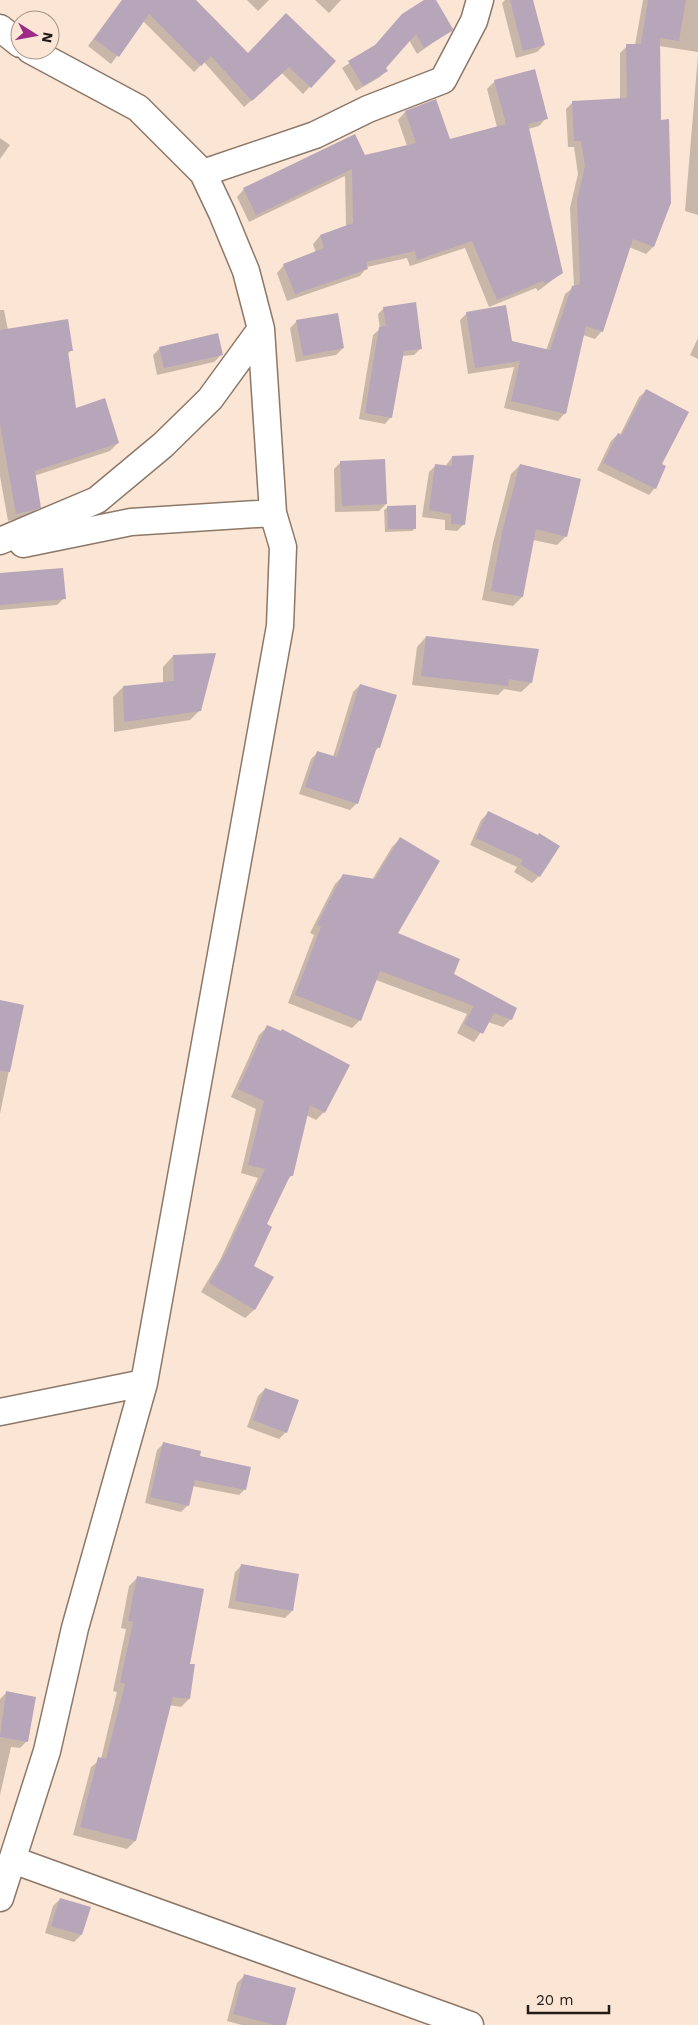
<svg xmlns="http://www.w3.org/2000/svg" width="698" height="2025" font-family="'Work Sans',sans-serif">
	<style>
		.shadow { fill: #0003 }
		.building { fill: #b7a5b9 }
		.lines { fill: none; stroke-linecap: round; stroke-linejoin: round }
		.minor-casing { stroke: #8c7869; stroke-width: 29 }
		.minor { stroke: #fff; stroke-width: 26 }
	</style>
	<rect width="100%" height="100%" fill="#fbe5d4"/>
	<path class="shadow" d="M 122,0 L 194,0 L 248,54 L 334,61 L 303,94 L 282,73 L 244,107 L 204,62 L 194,72 L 143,21 L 111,64 L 88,46 Z
		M 247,0 L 269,0 L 258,11 Z
		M 315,0 L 341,0 L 329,13 Z
		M 427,0 L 434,0 L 451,30 L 417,54 L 409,40 L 384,67 L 386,70 L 380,77 L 356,91 L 342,68 L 374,47 Z
		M 505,0 L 532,0 L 544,45 L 537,52 L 516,58 L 502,3 Z
		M 643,0 L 698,0 L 698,52 L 659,46 L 661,225 L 653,247 L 646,254 L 629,247 L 602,331 L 595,339 L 583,335 L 565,413 L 558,421 L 504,408 L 514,367 L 468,374 L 460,320 L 467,313 L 510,342 L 546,351 L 565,294 L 574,287 L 570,208 L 578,174 L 574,147 L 568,147 L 566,109 L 573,102 L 620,100 L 620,53 L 627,46 L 635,45 Z
		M 698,55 L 698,215 L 685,211 Z
		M 495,81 L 546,118 L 539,126 L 528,129 L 562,273 L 538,291 L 536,288 L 489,307 L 465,248 L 410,266 L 407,258 L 367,267 L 360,276 L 287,301 L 277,273 L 284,265 L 316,253 L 313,244 L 320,236 L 346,227 L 345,176 L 249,222 L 237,197 L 244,189 L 407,146 L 398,120 L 405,112 L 435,100 L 449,140 L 497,127 L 487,89 Z
		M 0,138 L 10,145 L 0,159 Z
		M 384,308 L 421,348 L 414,355 L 401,356 L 391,417 L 385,424 L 359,419 L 373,335 L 380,329 L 378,314 Z
		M 0,310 L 4,310 L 8,330 L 72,350 L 67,354 L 75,409 L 118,443 L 110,451 L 34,476 L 39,507 L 31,515 L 8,521 L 0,476 Z
		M 297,321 L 343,348 L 336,355 L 296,362 L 290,328 Z
		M 698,338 L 698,359 L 690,355 Z
		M 160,348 L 221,355 L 214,362 L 157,375 L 153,355 Z
		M 646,391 L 660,465 L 655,488 L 649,495 L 597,470 L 611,441 L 618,434 L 620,435 L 639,397 Z
		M 452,457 L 464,524 L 457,531 L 445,530 L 445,520 L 422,517 L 429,472 L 436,465 L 445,467 Z
		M 341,462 L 386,504 L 379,511 L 335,512 L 334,469 Z
		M 520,465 L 566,536 L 557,545 L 533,540 L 522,597 L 513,606 L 482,600 L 493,543 L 511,474 Z
		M 388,507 L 415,528 L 412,531 L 385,532 L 384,510 Z
		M 0,574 L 64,598 L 57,605 L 0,610 Z
		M 426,637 L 531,683 L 521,692 L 504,689 L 498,695 L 412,685 L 417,647 Z
		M 173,656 L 200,710 L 190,720 L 114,732 L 113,697 L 123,687 L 163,683 L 163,667 Z
		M 360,685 L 379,747 L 373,753 L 357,803 L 350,810 L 299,794 L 311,759 L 318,752 L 333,757 L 353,692 Z
		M 488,813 L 538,836 L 539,876 L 532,883 L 514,872 L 517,867 L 470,845 L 481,820 Z
		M 400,839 L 396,933 L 511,1019 L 503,1027 L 488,1022 L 474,1042 L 457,1033 L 467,1014 L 376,980 L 360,1020 L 352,1028 L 288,1003 L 314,935 L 310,933 L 335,884 L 343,876 L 372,880 L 392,847 Z
		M 0,1002 L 22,1006 L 0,1114 Z
		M 267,1027 L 324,1112 L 316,1120 L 306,1115 L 291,1176 L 287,1180 L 265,1225 L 253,1266 L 272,1278 L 254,1310 L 245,1318 L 201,1292 L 220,1260 L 258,1178 L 241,1173 L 256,1109 L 231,1097 L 259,1035 Z
		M 265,1389 L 286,1432 L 279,1439 L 247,1427 L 258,1396 Z
		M 164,1443 L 199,1457 L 245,1489 L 239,1495 L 192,1486 L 188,1505 L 181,1512 L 145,1503 L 157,1450 Z
		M 242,1565 L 292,1611 L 285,1618 L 228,1608 L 235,1572 Z
		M 137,1578 L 189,1699 L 181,1707 L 169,1705 L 135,1841 L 127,1849 L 73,1835 L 91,1767 L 101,1759 L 117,1692 L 113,1691 L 126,1629 L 121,1628 L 129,1586 Z
		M 7,1692 L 27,1741 L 20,1748 L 11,1747 L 0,1795 L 0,1699 Z
		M 60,1899 L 89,1908 L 81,1935 L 74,1942 L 45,1933 L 53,1906 Z
		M 244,1976 L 285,2025 L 242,2025 L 227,2021 L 237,1983 Z"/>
	<path class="building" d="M 122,0 L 196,0 L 248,53 L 286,13 L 336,61 L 311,88 L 289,67 L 252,101 L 211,56 L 201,66 L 149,14 L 119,57 L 94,39 Z
		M 424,0 L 436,0 L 453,29 L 452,31 L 424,48 L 416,34 L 386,68 L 388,71 L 363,86 L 348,61 L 375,45 L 402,14 Z
		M 510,0 L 533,0 L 545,45 L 523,51 Z
		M 648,0 L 686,0 L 679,41 L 660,38 L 661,120 L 669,119 L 671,203 L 654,247 L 633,239 L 603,332 L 586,326 L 566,414 L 511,401 L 520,361 L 475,368 L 466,312 L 506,305 L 512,341 L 550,350 L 572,286 L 580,284 L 577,200 L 585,166 L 581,141 L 574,141 L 572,101 L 627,98 L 626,44 L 641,44 Z
		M 535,69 L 548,119 L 528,124 L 563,273 L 545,284 L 543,281 L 497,300 L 472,241 L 417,260 L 415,251 L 366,262 L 368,269 L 295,294 L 283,264 L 324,248 L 320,235 L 353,223 L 352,169 L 256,215 L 243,188 L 355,134 L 365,155 L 416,143 L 405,111 L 436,99 L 450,139 L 506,124 L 494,80 Z
		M 416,302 L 422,349 L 404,351 L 392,418 L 365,413 L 379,327 L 386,326 L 383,307 Z
		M 338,313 L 344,348 L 303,356 L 296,320 Z
		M 68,319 L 73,351 L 68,351 L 76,408 L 105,398 L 119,443 L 35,471 L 41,508 L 16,514 L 0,424 L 0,330 Z
		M 218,333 L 223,355 L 164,368 L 159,347 Z
		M 646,389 L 689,412 L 662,464 L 666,466 L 656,489 L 603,463 L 618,433 L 622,435 Z
		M 474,455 L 465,525 L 451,524 L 451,514 L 429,510 L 435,464 L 452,466 L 452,456 Z
		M 385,459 L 387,504 L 342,506 L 340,461 Z
		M 520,464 L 581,479 L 567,537 L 536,529 L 523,597 L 491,591 L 502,532 Z
		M 416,505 L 416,529 L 388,529 L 387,506 Z
		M 63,568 L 66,599 L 0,605 L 0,573 Z
		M 426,636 L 539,649 L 532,683 L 509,679 L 508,686 L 421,676 Z
		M 216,653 L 201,711 L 124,722 L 123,686 L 174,681 L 173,655 Z
		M 360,684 L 397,695 L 380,748 L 377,747 L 358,804 L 305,787 L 317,751 L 337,757 Z
		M 488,811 L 538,835 L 539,833 L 560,846 L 540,877 L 520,864 L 523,860 L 476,838 Z
		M 400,837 L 440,861 L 398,933 L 460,959 L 454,974 L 517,1008 L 512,1020 L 494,1013 L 483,1034 L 464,1024 L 474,1006 L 380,971 L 361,1021 L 295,995 L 321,927 L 317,925 L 343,874 L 375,879 Z
		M 0,1000 L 24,1005 L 10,1072 L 0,1071 Z
		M 267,1025 L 281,1031 L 282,1029 L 350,1065 L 325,1113 L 310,1105 L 293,1176 L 290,1176 L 267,1224 L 272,1227 L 254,1266 L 274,1277 L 255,1310 L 209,1283 L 227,1251 L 265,1169 L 248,1165 L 264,1101 L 238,1089 Z
		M 265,1388 L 299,1400 L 287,1433 L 253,1420 Z
		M 163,1442 L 201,1451 L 200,1456 L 251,1467 L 246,1490 L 195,1480 L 189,1506 L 150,1497 Z
		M 241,1564 L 299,1574 L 293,1611 L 235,1601 Z
		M 137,1576 L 204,1589 L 190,1664 L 195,1664 L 190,1699 L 173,1697 L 136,1841 L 80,1827 L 98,1757 L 106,1759 L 125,1684 L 120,1683 L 133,1622 L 128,1621 Z
		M 6,1691 L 36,1697 L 28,1742 L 0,1737 Z
		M 60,1898 L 91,1907 L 82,1935 L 51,1926 Z
		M 244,1974 L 296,1988 L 286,2025 L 275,2025 L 233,2014 Z"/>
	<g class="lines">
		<defs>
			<path id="minor" d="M 0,28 L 20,44
				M 203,173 L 315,135 L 368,109 L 443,80 L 474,21 L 480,0
				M 0,541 L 97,500 L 163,445 L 210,399 L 261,329
				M 23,544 L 131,522 L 273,513
				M 0,1412 L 144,1383
				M 13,1860 L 470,2025
				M 0,1898 L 47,1751 L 75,1628 L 144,1383 L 280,626 L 283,547 L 273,513 L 261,329 L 246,271 L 222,213 L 203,173 L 138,108 L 30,50"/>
		</defs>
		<use href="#minor" class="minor-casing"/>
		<use href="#minor" class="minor"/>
	</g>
	<g transform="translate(35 35) rotate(101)"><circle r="24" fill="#fbe5d4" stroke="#a59588"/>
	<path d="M0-4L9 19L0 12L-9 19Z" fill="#9d2a86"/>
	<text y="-8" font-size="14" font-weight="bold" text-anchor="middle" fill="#231c16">N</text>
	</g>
	<path d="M528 2005v8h81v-8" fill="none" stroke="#231c16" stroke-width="2.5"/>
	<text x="536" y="2005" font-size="15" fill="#231c16" stroke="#fbe5d4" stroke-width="4" paint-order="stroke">20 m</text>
</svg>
